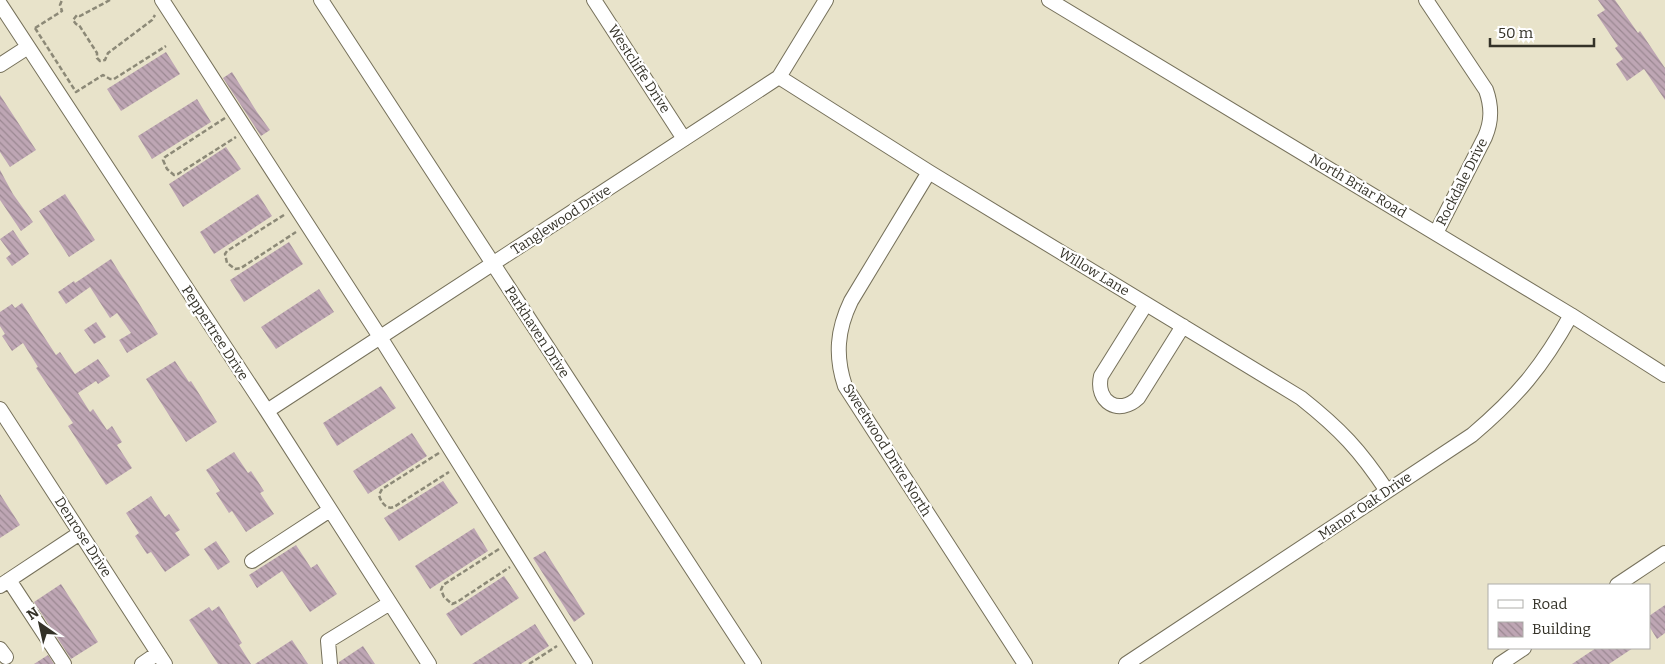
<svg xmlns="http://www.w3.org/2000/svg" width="1665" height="664" font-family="Bitter,serif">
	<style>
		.building { fill: url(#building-back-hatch) }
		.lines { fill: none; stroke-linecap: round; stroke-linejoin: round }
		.minor-casing { stroke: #76715b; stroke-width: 16 }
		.path { stroke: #8c8977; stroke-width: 2.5; stroke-dasharray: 5 2.5; stroke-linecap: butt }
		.minor { stroke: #fff; stroke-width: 14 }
		.labels { text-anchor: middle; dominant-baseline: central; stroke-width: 4.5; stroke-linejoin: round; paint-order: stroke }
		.street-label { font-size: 14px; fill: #343228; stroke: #fff }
	</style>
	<defs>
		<pattern id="building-back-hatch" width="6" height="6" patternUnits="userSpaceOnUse" patternTransform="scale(1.25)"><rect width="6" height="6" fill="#bea6b4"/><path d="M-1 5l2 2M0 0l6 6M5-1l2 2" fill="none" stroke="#9b8892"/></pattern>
	</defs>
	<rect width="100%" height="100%" fill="#e8e3ca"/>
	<path class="building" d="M 1598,0 L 1615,0 L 1638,33 L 1640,31 L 1665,68 L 1665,100 L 1644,69 L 1627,81 L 1616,64 L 1623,59 L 1615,48 L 1618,46 L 1597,15 L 1605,10 Z
		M 166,52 L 180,74 L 121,111 L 107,89 Z
		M 232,72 L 257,112 L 270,130 L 261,136 L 223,78 Z
		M 0,95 L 36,150 L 10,167 L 0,152 Z
		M 197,99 L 211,122 L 152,159 L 138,136 Z
		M 226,147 L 241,169 L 183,207 L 169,184 Z
		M 0,170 L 13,194 L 33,222 L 21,231 L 0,200 Z
		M 65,194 L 95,240 L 69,257 L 39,211 Z
		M 258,194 L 272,216 L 214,254 L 200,232 Z
		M 13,230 L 29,254 L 12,266 L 6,258 L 11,254 L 0,239 Z
		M 289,242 L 303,264 L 244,302 L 230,280 Z
		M 111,259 L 158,334 L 127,353 L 119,340 L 131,333 L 117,313 L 110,318 L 90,287 L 66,304 L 58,292 L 74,281 L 75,283 Z
		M 319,289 L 334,312 L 276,349 L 261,327 Z
		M 22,303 L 56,355 L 60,352 L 75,374 L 98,359 L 110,376 L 98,384 L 96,381 L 78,393 L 90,412 L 93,409 L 107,430 L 112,426 L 122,442 L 117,445 L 132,468 L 106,485 L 68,426 L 73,423 L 36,368 L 38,367 L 23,343 L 12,351 L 2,336 L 5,334 L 0,326 L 0,312 L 12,304 L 15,308 Z
		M 96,322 L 106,337 L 94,344 L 84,330 Z
		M 175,361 L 189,382 L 191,381 L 217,422 L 186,442 L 146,379 Z
		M 381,386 L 396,408 L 337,446 L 323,423 Z
		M 412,433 L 427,456 L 368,494 L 353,471 Z
		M 234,452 L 248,473 L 251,471 L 264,491 L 260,493 L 274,514 L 246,532 L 232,511 L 229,513 L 216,493 L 220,491 L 206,470 Z
		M 443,481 L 458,503 L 399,541 L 384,518 Z
		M 0,494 L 20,525 L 0,538 Z
		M 151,496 L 165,517 L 169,514 L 180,530 L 175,533 L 190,555 L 165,572 L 151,552 L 147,554 L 135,536 L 139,533 L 126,513 Z
		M 474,528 L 488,551 L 430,589 L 415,566 Z
		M 216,541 L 230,562 L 218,570 L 204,549 Z
		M 296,545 L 311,568 L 317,564 L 337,594 L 310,612 L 282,571 L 257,588 L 249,575 Z
		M 545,551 L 585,614 L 574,622 L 533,558 Z
		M 504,576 L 519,598 L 461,636 L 446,614 Z
		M 61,584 L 98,642 L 71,659 L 34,602 Z
		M 1665,605 L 1665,633 L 1657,639 L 1649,626 L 1649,616 Z
		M 219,606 L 242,643 L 239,645 L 251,664 L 218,664 L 189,620 L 209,607 L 212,611 Z
		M 535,624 L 549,646 L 521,664 L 472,664 Z
		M 292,640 L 308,664 L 255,664 Z
		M 363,646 L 375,664 L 339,664 L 339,662 Z
		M 1596,648 L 1633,648 L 1609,664 L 1572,664 Z
		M 48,655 L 54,664 L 34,664 Z"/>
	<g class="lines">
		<defs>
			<path id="minor" d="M 162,0 L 380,337 L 585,664
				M 321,0 L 754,664
				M 594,0 L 684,139
				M 1049,0 L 1571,315 L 1665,375
				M 1426,0 L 1486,90 C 1492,107 1492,121 1485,137 L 1436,233
				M 0,4 L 267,411 L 429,664
				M 0,65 L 28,47
				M 779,77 L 929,172 L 1301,398 C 1340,429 1360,450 1387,491
				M 929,172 L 851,301 C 837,330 835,356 845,386 L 1025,664
				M 1146,304 L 1101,376 C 1095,402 1119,416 1138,398 L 1183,326
				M 0,409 L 165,664
				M 267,411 L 779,77 L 826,0
				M 252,561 L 330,510
				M 9,580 L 64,664
				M 1617,585 L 1665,553
				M 0,586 L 80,533
				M 0,649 L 6,657
				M 142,664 L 158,653
				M 330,664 L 328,641 L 390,603
				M 1126,664 L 1472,435 C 1518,396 1542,367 1571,315
				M 1500,664 L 1524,648"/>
		</defs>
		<use href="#minor" class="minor-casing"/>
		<path class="path" d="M 110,0 L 80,16 L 77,15 L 73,20 L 76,24 L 79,25 L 97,53 L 97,58 L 100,61 L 105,60 L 108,53 L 152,20 L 155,15
			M 35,28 L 76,92 L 103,75 L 110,79 L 114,79 L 166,46
			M 35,28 L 62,11 L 60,5 L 62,0
			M 225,118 L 165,157 L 163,160 L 167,169 L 174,175 L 178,174 L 236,137
			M 284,215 L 227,251 L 225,254 L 227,263 L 235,269 L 241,268 L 296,232
			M 439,453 L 382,489 L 379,495 C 381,502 386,510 394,507 L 449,472
			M 499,549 L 443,585 L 441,590 L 444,597 L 452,604 L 457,602 L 510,567
			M 529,664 L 557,646"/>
		<use href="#minor" class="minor"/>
	</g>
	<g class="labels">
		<g class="street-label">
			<text transform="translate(639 69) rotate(57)">Westcliffe Drive</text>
			<text transform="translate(1462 182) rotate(-63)">Rockdale Drive</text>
			<text transform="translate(1358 186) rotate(31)">North Briar Road</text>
			<text transform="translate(561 220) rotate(-33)">Tanglewood Drive</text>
			<text transform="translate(1094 272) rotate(31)">Willow Lane</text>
			<text transform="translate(537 332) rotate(57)">Parkhaven Drive</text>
			<text transform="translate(215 333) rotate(57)">Peppertree Drive</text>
			<text transform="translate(887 450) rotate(58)">Sweetwood Drive North</text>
			<text transform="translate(1365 506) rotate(-34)">Manor Oak Drive</text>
			<text transform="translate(83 537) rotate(57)">Denrose Drive</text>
		</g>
	</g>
	<rect x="1488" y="584" width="162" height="65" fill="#ffffff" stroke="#aeada9"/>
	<rect x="1498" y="600" width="25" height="8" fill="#ffffff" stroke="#aeada9"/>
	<text x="1532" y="609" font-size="15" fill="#343228">Road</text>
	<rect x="1498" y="622" width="25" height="15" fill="url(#building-back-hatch)" stroke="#aeada9"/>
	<text x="1532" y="634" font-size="15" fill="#343228">Building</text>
	<g transform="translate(40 624) rotate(326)" stroke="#ffffff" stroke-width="4" paint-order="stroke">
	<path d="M0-4L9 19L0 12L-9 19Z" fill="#343228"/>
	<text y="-8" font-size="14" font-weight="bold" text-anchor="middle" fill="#343228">N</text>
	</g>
	<path d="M1490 38v8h104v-8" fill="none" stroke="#343228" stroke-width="2.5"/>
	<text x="1498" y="38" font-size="15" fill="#343228" stroke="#ffffff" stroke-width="4" paint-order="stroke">50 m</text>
</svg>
